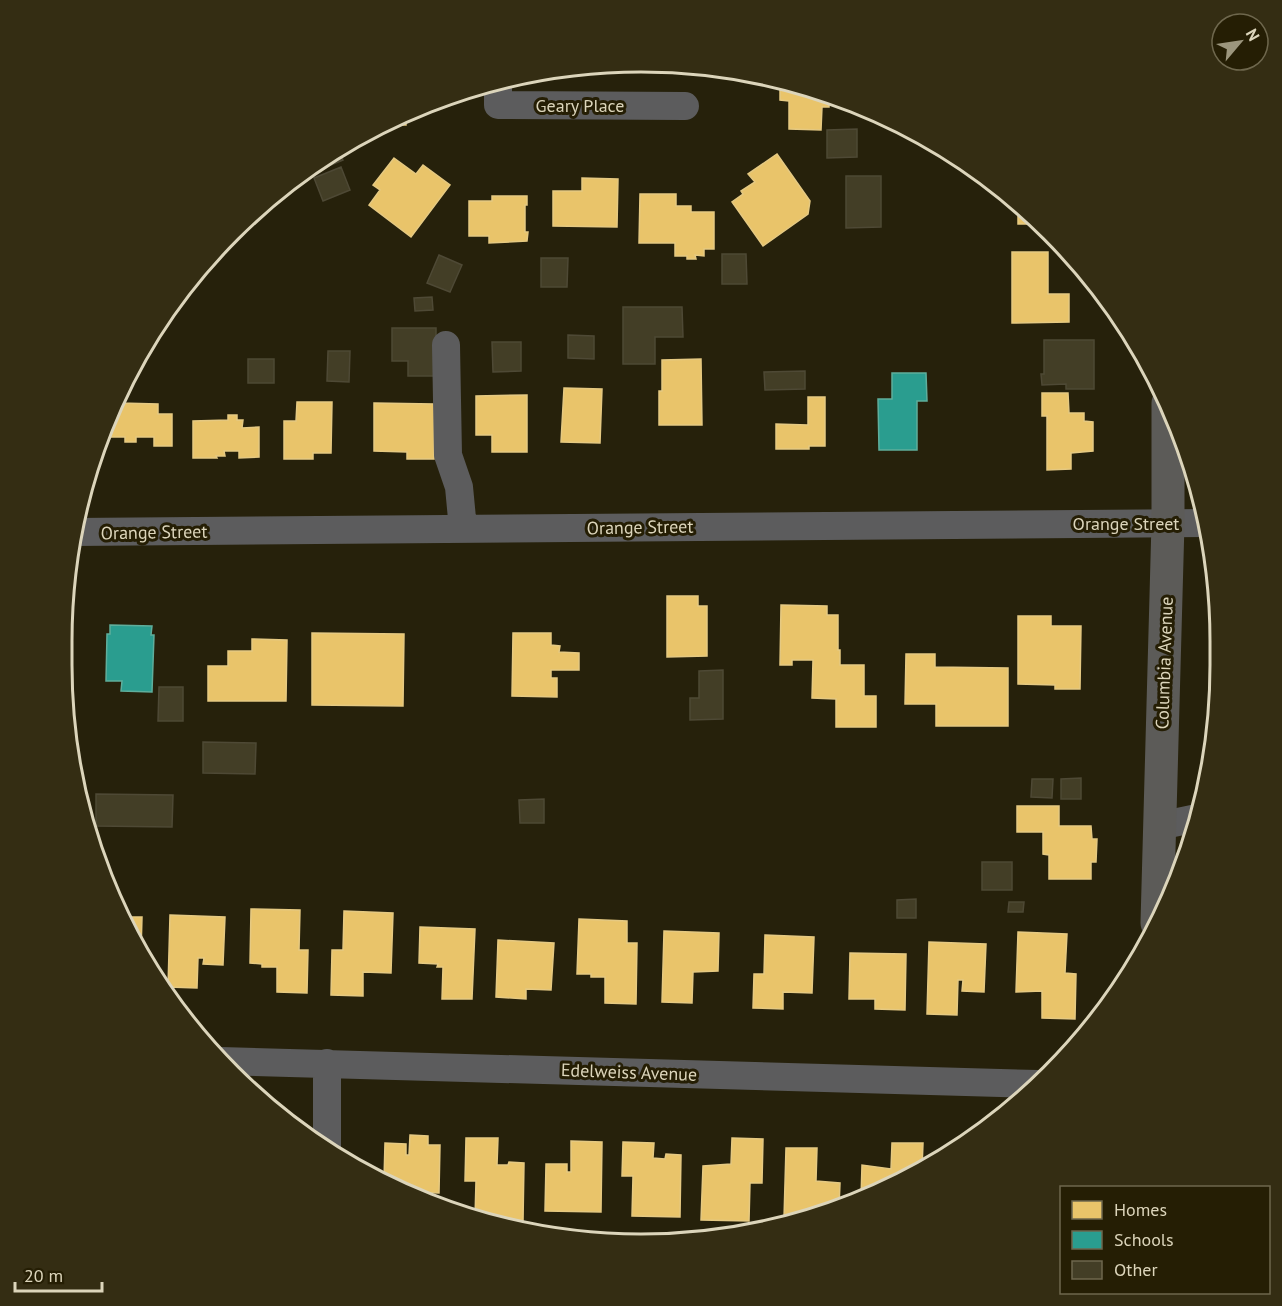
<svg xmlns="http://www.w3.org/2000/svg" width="1282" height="1306" font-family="'PT Sans',sans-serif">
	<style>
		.homes { fill: #e9c46a; stroke: #e5c982; stroke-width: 1.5 }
		.schools { fill: #2a9d8f; stroke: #5fae9c; stroke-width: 1.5 }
		.building { fill: #433e26; stroke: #4e4935; stroke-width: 1.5 }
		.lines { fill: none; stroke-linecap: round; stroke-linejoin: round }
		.minor { stroke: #5c5c5d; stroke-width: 28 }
		.major { stroke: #5c5b58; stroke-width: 33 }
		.labels { text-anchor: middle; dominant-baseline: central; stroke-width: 6; stroke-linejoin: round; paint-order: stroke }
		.street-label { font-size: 18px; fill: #dcd5bb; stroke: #251e04 }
		.rim { fill: none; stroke: #dcd5bb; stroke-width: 3 }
	</style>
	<rect width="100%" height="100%" fill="#26210b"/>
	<path class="homes" d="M 780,81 L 829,93 L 829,107 L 822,107 L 821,130 L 789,129 L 789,101 L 780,100 Z
		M 406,113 L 406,125 L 379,125 L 385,121 Z
		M 777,154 L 810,201 L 808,214 L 763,246 L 732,202 L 743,194 L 741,191 L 755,182 L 748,174 Z
		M 394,158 L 416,174 L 423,165 L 450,185 L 411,237 L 369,205 L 380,190 L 373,185 Z
		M 582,178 L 618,179 L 617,227 L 553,226 L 553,191 L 582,191 Z
		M 640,194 L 676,194 L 676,206 L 691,206 L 691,212 L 714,212 L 714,249 L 704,249 L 704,256 L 695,255 L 696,259 L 687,259 L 687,256 L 675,256 L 675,243 L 639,243 Z
		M 492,196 L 527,196 L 527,205 L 525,205 L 525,232 L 528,232 L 527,241 L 489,243 L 489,236 L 469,236 L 469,201 L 492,201 Z
		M 1018,202 L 1036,219 L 1036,224 L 1018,224 Z
		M 213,251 L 209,264 L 203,262 L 206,259 Z
		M 1012,252 L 1048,252 L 1048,294 L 1069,294 L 1069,322 L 1012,323 Z
		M 701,359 L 702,425 L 659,425 L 659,391 L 662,391 L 662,360 Z
		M 564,388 L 602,389 L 600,443 L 561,442 Z
		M 1042,393 L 1068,393 L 1069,413 L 1084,413 L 1084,421 L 1093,422 L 1093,451 L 1071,453 L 1071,469 L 1047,470 L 1047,416 L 1042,416 Z
		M 527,395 L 527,452 L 492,452 L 492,435 L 476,435 L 476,396 Z
		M 808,397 L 825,397 L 825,446 L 809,446 L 809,449 L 776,449 L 776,424 L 808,425 Z
		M 118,398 L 120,398 L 120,403 L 158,404 L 158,414 L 172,414 L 172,446 L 154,446 L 154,437 L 136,437 L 136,442 L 125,442 L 125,437 L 108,437 L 108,420 Z
		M 297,402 L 332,402 L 331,453 L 313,453 L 313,459 L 284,459 L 284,421 L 296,421 Z
		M 374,403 L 434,404 L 434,459 L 407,459 L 407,452 L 374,451 Z
		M 228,415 L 237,415 L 237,420 L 243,420 L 242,428 L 259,427 L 259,457 L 239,458 L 239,451 L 224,451 L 225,456 L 216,456 L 217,458 L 193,458 L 193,421 L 228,420 Z
		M 667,596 L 698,596 L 698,606 L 707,606 L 707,656 L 667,657 Z
		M 781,605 L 827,606 L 827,615 L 838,615 L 838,650 L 840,650 L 840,665 L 864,665 L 864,696 L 876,696 L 876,727 L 836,727 L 836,699 L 812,698 L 813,660 L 792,660 L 792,665 L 780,665 Z
		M 1018,616 L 1051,616 L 1051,626 L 1081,626 L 1080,689 L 1055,689 L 1055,685 L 1018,684 Z
		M 312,633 L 404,634 L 403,706 L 312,705 Z
		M 513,633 L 551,633 L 551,645 L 560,646 L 559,652 L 579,653 L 579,670 L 551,670 L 551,678 L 557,678 L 557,697 L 512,696 Z
		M 252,639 L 287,640 L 286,701 L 208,701 L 208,666 L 228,666 L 228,651 L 252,651 Z
		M 906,654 L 935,654 L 935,667 L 1008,668 L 1008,726 L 936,726 L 936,704 L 905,704 Z
		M 1017,806 L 1059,806 L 1059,826 L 1091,826 L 1092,839 L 1097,839 L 1096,862 L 1091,862 L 1091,879 L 1049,879 L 1049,855 L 1043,854 L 1043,832 L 1017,832 Z
		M 251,909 L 300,910 L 299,950 L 308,950 L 307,993 L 277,992 L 277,967 L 262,967 L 262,964 L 250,963 Z
		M 344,911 L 393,913 L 391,973 L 363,972 L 363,996 L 331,995 L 332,950 L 343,950 Z
		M 170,915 L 225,917 L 223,965 L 203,964 L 204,958 L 198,958 L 197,988 L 168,987 Z
		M 122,917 L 142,917 L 141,952 Z
		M 579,919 L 627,921 L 627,943 L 637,943 L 636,1004 L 605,1003 L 605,977 L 591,977 L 591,974 L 577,974 Z
		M 420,927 L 475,929 L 472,999 L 442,999 L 443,967 L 437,967 L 438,964 L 419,963 Z
		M 664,931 L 719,933 L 718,971 L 693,972 L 692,1003 L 662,1002 Z
		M 1018,932 L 1067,934 L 1065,973 L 1076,974 L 1075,1019 L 1042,1018 L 1042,991 L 1016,992 Z
		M 765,935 L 814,937 L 812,993 L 783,992 L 783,1009 L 753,1008 L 754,974 L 764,974 Z
		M 498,940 L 554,943 L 551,990 L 526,989 L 526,999 L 496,997 Z
		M 929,942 L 986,944 L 984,992 L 962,991 L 963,980 L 958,980 L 957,1015 L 927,1014 Z
		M 850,953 L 906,954 L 905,1010 L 875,1009 L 875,999 L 849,999 Z
		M 410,1135 L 428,1136 L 428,1145 L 440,1145 L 439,1193 L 410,1192 L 384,1179 L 385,1143 L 406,1144 L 406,1155 L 409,1155 Z
		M 466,1138 L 498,1138 L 497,1165 L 508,1165 L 509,1162 L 524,1163 L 523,1222 L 486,1221 L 475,1218 L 476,1181 L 465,1181 Z
		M 732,1138 L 763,1139 L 762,1183 L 750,1183 L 749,1221 L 701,1220 L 703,1166 L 731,1164 Z
		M 571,1141 L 602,1142 L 601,1212 L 545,1211 L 546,1164 L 567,1164 L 567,1172 L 571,1172 Z
		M 623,1142 L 654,1143 L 653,1158 L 665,1159 L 666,1154 L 681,1155 L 680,1217 L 632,1216 L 633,1176 L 622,1176 Z
		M 892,1143 L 923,1143 L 922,1169 L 897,1185 L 861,1198 L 862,1165 L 891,1169 Z
		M 786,1148 L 817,1148 L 816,1181 L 840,1183 L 839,1207 L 807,1219 L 784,1218 Z"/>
	<path class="schools" d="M 892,373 L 926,373 L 927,401 L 917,401 L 917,450 L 879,450 L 878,399 L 892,399 Z
		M 110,625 L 152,626 L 151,635 L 154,635 L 152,692 L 121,691 L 122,681 L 106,681 L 107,634 L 110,634 Z"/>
	<path class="building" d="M 857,129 L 857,157 L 827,158 L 827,130 Z
		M 339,150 L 343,160 L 316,171 L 314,165 Z
		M 341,167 L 350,190 L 323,201 L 314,178 Z
		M 846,176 L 881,176 L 881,227 L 846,228 Z
		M 722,254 L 746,254 L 747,284 L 722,284 Z
		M 439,255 L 462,265 L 450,292 L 427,283 Z
		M 541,258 L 568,258 L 567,287 L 541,287 Z
		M 432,297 L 433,310 L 415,311 L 414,298 Z
		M 623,307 L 682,307 L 683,337 L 655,337 L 655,364 L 623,364 Z
		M 392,328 L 436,328 L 436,376 L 408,376 L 408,361 L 392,361 Z
		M 568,335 L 594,336 L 594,359 L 568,358 Z
		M 1044,340 L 1094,340 L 1094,389 L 1066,389 L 1066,384 L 1042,385 L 1041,374 L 1044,374 Z
		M 492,342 L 521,342 L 521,371 L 493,372 Z
		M 328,351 L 350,351 L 349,382 L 327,381 Z
		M 248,359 L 274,359 L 274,383 L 248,383 Z
		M 805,371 L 805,389 L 765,390 L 764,372 Z
		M 723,670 L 723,719 L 690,720 L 690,698 L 699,698 L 699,671 Z
		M 159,687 L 183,687 L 183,721 L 158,721 Z
		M 203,742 L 256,743 L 255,774 L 203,773 Z
		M 1081,778 L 1081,799 L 1061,799 L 1061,779 Z
		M 1032,779 L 1053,779 L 1052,798 L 1031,797 Z
		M 96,794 L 173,795 L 172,827 L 96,826 Z
		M 544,799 L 544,823 L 520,823 L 519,800 Z
		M 982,862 L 1012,862 L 1012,890 L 982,890 Z
		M 916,899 L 916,918 L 897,918 L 897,900 Z
		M 1009,902 L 1024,902 L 1023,912 L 1008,912 Z"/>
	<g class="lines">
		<path class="minor" d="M 498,80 L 498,105 L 685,106
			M 446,345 L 448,455 L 459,487 L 463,529
			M 74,532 L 1206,523
			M 1159,826 L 1197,818
			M 220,1061 L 1038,1084
			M 327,1151 L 327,1063"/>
		<path class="major" d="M 1157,923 L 1168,523 L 1168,403"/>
	</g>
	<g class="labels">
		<g class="street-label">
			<text x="580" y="105">Geary Place</text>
			<text x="1126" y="523">Orange Street</text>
			<text transform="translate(640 527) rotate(-1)">Orange Street</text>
			<text transform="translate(154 532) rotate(-1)">Orange Street</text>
			<text transform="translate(1164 663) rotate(-88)">Columbia Avenue</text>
			<text transform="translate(629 1072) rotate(2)">Edelweiss Avenue</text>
		</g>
	</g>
	<path d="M0 0H1282V1306H0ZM641 72H641A569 569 0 0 1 1210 641V665A569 569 0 0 1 641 1234H641A569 569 0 0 1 72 665V641A569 569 0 0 1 641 72Z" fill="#342d13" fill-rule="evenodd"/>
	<path class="rim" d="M641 72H641A569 569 0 0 1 1210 641V665A569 569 0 0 1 641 1234H641A569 569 0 0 1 72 665V641A569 569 0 0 1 641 72Z"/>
	<rect x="1060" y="1186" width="210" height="108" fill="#251e04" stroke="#6e674d" stroke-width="1.5"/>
	<rect x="1072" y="1201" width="30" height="18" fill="#e9c46a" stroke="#6e674d" stroke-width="1.5"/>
	<text x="1114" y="1216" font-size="18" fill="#dcd5bb">Homes</text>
	<rect x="1072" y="1231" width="30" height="18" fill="#2a9d8f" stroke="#6e674d" stroke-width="1.5"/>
	<text x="1114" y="1246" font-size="18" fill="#dcd5bb">Schools</text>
	<rect x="1072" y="1261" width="30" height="18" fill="#433e26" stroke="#6e674d" stroke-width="1.5"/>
	<text x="1114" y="1276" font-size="18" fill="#dcd5bb">Other</text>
	<g transform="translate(1240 42) rotate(61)"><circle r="28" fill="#251e04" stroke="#6e674d" stroke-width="1.5"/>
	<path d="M0-4.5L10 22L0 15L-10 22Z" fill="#9c967d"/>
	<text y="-9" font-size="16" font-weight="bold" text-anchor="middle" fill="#dcd5bb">N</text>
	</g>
	<path d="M15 1282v9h87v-9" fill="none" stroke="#dcd5bb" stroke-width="3"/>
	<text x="24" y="1282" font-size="18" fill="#dcd5bb" stroke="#251e04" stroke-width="4.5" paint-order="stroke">20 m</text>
</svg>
